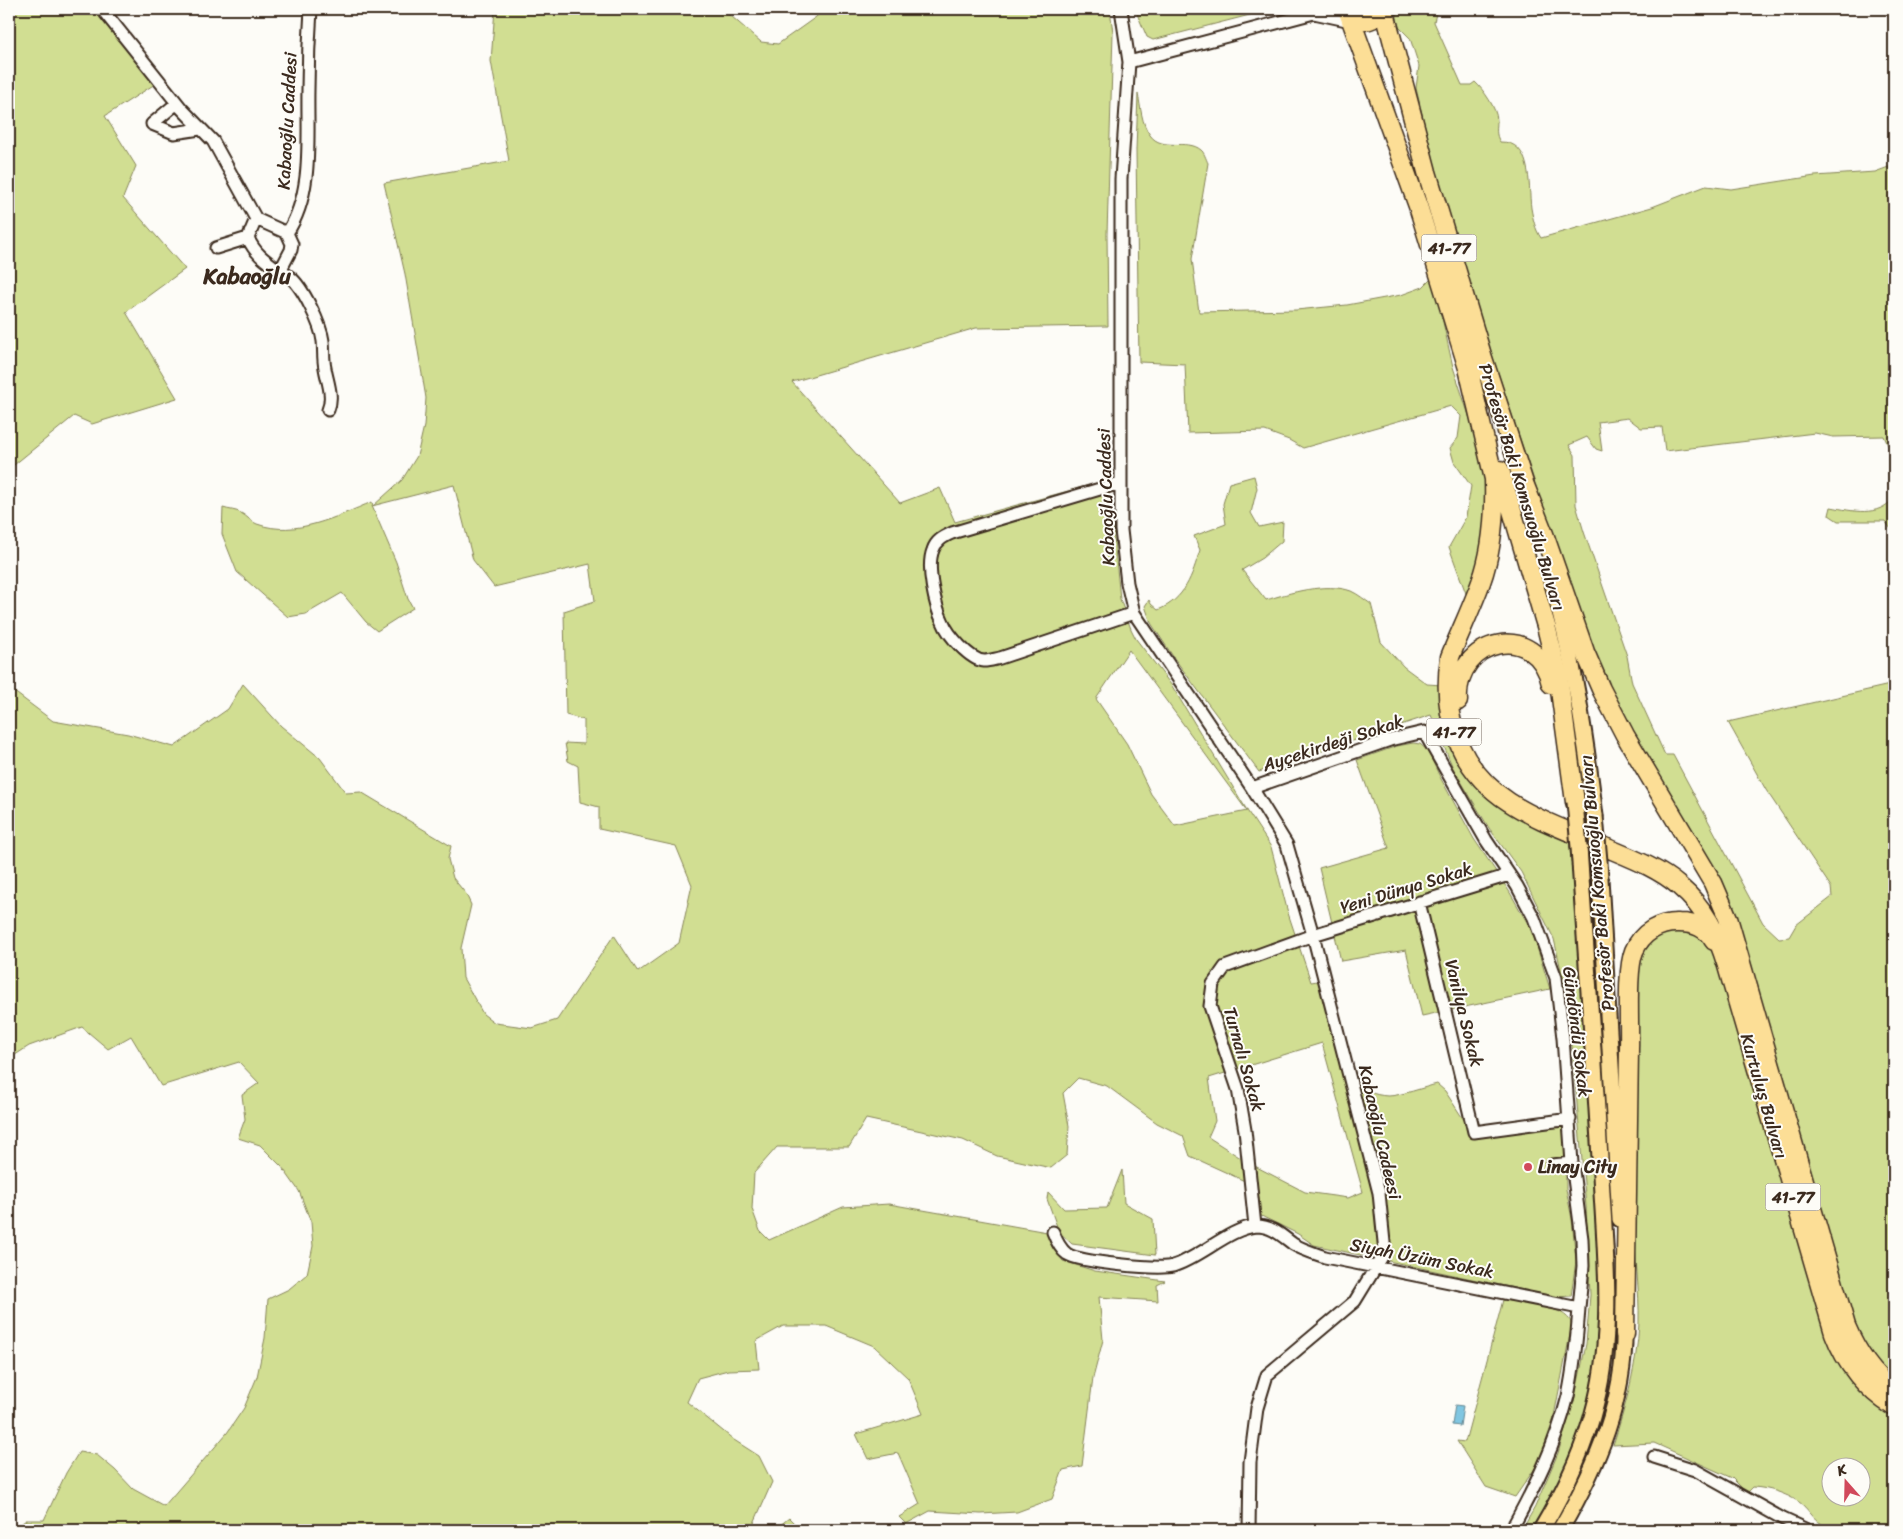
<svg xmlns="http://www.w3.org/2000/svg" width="1903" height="1539" font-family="Sriracha,sans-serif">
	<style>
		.green { fill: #d1de92; stroke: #868458; fill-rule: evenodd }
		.water { fill: #80c6e1; stroke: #648893 }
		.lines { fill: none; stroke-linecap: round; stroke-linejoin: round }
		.minor-casing { stroke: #3b2a1e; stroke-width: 15 }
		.major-casing { stroke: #3b2a1e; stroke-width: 19 }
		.highway-casing { stroke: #3b2a1e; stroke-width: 21 }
		.minor { stroke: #fdfcf7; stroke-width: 11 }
		.major { stroke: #fcde96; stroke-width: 15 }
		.highway { stroke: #fcde96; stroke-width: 18 }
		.major-bridge-casing { stroke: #3b2a1e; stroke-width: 19; stroke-linecap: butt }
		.major-bridge { stroke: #fcde96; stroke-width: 15 }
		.poi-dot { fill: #d1495b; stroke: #fdfcf7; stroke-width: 2 }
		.labels { text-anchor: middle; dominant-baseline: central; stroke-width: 4; stroke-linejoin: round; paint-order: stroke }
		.shield { fill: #fdfcf7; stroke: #75695f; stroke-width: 1 }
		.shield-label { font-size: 16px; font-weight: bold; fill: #3b2a1e }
		.street-label { font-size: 18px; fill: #3b2a1e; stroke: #fdfcf7 }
		.poi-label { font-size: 18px; font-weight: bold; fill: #3b2a1e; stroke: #fdfcf7; text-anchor: start }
		.district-label { font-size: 22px; font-weight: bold; fill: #3b2a1e; stroke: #fdfcf7 }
	</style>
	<rect width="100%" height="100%" fill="#fdfcf7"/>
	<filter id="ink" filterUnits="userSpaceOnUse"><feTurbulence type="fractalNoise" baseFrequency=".02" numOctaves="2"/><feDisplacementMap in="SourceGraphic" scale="10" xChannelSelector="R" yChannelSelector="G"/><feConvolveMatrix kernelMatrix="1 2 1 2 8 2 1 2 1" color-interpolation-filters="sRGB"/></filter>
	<g filter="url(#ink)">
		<path class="green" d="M 9,9 L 96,9 L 155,84 L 105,116 L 136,166 L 123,198 L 185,269 L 126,312 L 177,398 L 92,424 L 74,416 L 9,469 Z
			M 495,9 L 719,9 L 731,16 L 761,42 L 778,44 L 816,17 L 823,9 L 1110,9 L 1113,33 L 1107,234 L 1108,326 L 976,328 L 792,382 L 900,503 L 940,488 L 955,522 L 1108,480 L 1120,599 L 1131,629 L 1136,639 L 1172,686 L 1248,812 L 1271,847 L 1288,913 L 1311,982 L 1331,979 C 1334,1021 1330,1093 1388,1096 C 1400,1096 1425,1087 1437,1084 L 1445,1091 L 1475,1137 L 1565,1125 L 1566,1189 L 1572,1219 L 1576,1261 L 1571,1296 L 1556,1297 L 1314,1245 L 1298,1234 L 1247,1209 L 1249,1183 L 1190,1156 L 1183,1136 L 1157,1123 L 1107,1086 L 1078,1078 L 1063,1093 L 1069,1126 L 1067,1155 L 1051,1168 L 997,1156 L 963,1140 L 866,1119 L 849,1147 L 777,1147 L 754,1173 L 752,1209 L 760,1231 L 769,1240 L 843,1207 L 889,1204 L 1047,1232 L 1052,1247 L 1063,1261 L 1095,1271 L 1165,1281 L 1157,1285 L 1158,1301 L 1099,1297 L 1103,1340 L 1093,1378 L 1082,1466 L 1063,1470 L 1052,1499 L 1017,1512 L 981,1514 L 930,1511 L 906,1524 L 899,1517 L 920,1504 L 898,1453 L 868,1459 L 856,1434 L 923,1414 L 908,1378 L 874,1346 L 826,1326 L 783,1326 L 756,1341 L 759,1369 L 728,1370 L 698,1378 L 687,1402 L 734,1440 L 759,1456 L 772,1482 L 751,1530 L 13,1530 L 26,1520 L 44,1520 L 66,1473 L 79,1452 L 97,1455 L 115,1470 L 133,1489 L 164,1506 L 227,1433 L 244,1408 L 257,1377 L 265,1338 L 268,1299 L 289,1289 L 307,1274 L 313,1246 L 311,1222 L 299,1191 L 282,1167 L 260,1145 L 238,1138 L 245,1119 L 242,1095 L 259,1083 L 239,1062 L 161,1086 L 131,1036 L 108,1049 L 82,1027 L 29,1046 L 9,1059 L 9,688 L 53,721 L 128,734 L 174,747 L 228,709 L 243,684 L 281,726 L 320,758 L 346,793 L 361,792 L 451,846 L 448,859 L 453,878 L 466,894 L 471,905 L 461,948 L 463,978 L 483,1014 L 495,1023 L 532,1028 L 557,1020 L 614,935 L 638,972 L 679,943 L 692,885 L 676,846 L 599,829 L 599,807 L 580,802 L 578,766 L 568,761 L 565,743 L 584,744 L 584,720 L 566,715 L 564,611 L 595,601 L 590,564 L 494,587 L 473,560 L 454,485 L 372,506 L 396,562 L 408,599 L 413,608 L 377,631 L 366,622 L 342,593 L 306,614 L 288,617 L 237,572 L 222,534 L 223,508 C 229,510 236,510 241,513 C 247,516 251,522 257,524 C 296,538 337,516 372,502 L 373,506 L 402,480 L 417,456 L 424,426 L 426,398 L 405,274 L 384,183 L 509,161 L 491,61 ZM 1129,650 L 1247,811 L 1175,826 L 1151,794 L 1127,744 L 1096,699 ZM 1322,1043 L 1363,1192 L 1348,1198 L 1305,1192 L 1247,1162 L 1208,1137 L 1215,1121 L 1209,1078 Z
			M 1135,9 L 1273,9 L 1153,40 L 1147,37 Z
			M 1397,9 L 1437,9 L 1434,22 L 1462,85 L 1471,85 L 1475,82 C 1483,89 1497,109 1497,120 C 1497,129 1495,134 1500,142 C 1533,141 1528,185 1531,208 C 1533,219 1535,229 1541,238 L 1652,207 L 1706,186 L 1731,189 L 1815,176 L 1875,172 L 1894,165 L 1894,459 L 1884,436 L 1833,437 L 1815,433 L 1665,451 L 1662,427 L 1641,428 L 1628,418 L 1598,422 L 1602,451 L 1596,449 L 1587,437 L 1569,445 L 1575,455 L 1576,505 L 1584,532 L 1627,656 L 1632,683 L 1665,755 L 1673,755 L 1763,923 L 1779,938 L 1789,937 L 1796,925 L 1832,897 L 1831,887 L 1766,790 L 1728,722 L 1894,684 L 1894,1380 L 1872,1358 L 1855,1323 L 1739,926 L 1619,707 L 1599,668 L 1562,564 L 1484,331 L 1450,220 L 1434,166 L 1416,88 L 1419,66 L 1410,38 L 1399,27 L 1397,19 Z
			M 1138,94 C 1141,107 1141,123 1150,135 C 1162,152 1187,138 1201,150 C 1204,152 1206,159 1208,163 L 1192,259 L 1199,312 L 1296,310 L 1347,305 L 1401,295 L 1423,287 L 1433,277 L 1453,367 L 1474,431 L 1486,481 L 1486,535 L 1468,599 L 1449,547 L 1466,517 L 1471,486 L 1454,462 L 1450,448 L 1458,438 L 1461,416 L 1451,406 L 1303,448 L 1289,440 L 1265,431 L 1188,433 L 1185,364 L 1139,362 L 1136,150 Z
			M 1254,476 L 1257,488 L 1251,513 L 1259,527 L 1283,522 L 1282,541 L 1262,558 L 1242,570 L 1266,600 C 1289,593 1326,582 1351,591 C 1358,594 1365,600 1371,604 L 1381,642 L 1404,667 L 1427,684 L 1442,685 L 1462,762 L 1569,839 L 1578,929 L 1597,1202 L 1601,1340 L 1591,1400 L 1565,1476 L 1535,1530 L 1522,1530 L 1535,1507 L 1558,1453 L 1575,1397 L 1586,1344 L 1590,1295 L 1586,1206 L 1568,1001 L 1554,939 L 1521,872 L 1489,828 L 1453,768 L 1431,715 L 1259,772 L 1174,658 L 1151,623 L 1145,606 L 1149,600 L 1151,604 L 1158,610 C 1185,599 1192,576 1200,550 L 1194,536 L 1226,524 L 1223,504 L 1229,483 Z
			M 1894,498 L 1894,533 L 1885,521 L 1838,521 L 1829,515 L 1831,507 C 1853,511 1877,518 1894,498 Z
			M 1413,743 L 1420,744 L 1427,750 L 1441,779 L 1474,839 L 1509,891 L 1532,931 L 1550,989 L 1422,1016 L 1406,950 L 1341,961 L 1319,868 L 1389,848 L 1357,760 L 1397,746 Z
			M 1680,926 L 1708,940 L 1717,957 L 1781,1177 L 1894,1413 L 1894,1530 L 1818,1530 L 1822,1524 C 1812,1518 1808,1508 1799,1502 C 1785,1493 1769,1488 1753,1487 L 1747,1493 L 1732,1478 L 1654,1443 L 1613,1445 C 1626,1405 1637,1365 1639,1323 C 1640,1290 1634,1257 1635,1225 C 1636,1137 1638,1050 1639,963 C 1646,933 1654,936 1680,926 ZM 1830,1466 L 1860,1466 L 1860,1496 L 1830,1496 Z
			M 1122,1170 L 1124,1203 L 1153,1219 L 1155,1255 L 1072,1244 L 1059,1232 L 1047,1199 L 1048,1192 L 1064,1209 L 1107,1208 Z
			M 1503,1300 C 1522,1303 1564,1304 1572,1324 L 1553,1421 L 1538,1464 L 1515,1497 L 1486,1487 L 1457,1441 L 1465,1442 Z
			M 789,1518 L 801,1530 L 774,1530 Z"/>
		<path class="water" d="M 1455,1405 L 1463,1406 L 1460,1426 L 1452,1425 Z"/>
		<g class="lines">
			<defs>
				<path id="minor" d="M 102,9 L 181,108 L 213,141 L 256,219 L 287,233 L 292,244 L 291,250 L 280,271 C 283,273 287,274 290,277 C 303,287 321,325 323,341 C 324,350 323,359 325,368 C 327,381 334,396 328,410
					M 1121,9 L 1129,62 L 1121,179 L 1121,530 L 1127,583 L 1134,613 L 1252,788 L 1287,845 L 1313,935 L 1379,1193 L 1385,1252 L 1355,1301 L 1267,1375 L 1257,1408 L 1250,1462 L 1249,1530
					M 1309,9 L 1314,13 L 1351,21
					M 1129,62 L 1314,13
					M 177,103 L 152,124 L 174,133 L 200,129
					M 256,219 L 248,238 C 255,254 266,261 280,271
					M 287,233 C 314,193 307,136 308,90 C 308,63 309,36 311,9
					M 216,248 L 248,238
					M 1120,483 L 952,533 C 943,537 936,541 933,550 C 926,567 935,606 943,622 C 948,635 970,660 984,661 C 989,661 995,659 1000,658 L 1134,613
					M 1252,788 L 1390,740 L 1424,732 L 1486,840 L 1517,886 L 1534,918 L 1556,978 L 1563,1038 L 1572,1163 L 1582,1239 L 1583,1266 L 1579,1308
					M 1419,902 L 1474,1132 L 1570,1119
					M 1552,1165 L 1572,1163
					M 1255,1226 L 1245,1130 L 1238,1089 L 1210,1006 L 1213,984 L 1225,967 L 1313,935 L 1509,875
					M 1053,1232 C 1056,1240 1060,1249 1067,1254 C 1079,1262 1158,1270 1173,1266 C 1200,1258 1230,1228 1256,1226 C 1272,1226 1281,1235 1293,1244 C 1303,1250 1314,1253 1325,1257 L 1579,1308 C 1577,1337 1574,1367 1568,1396 C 1556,1444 1535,1487 1511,1530
					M 1654,1457 L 1695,1470 L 1783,1519 L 1807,1530"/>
				<path id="major" d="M 1550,575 C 1573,654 1585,734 1595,816
					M 1599,861 L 1620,1219
					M 1541,1530 C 1565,1490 1585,1448 1596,1402 C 1614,1328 1605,1251 1601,1176 C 1595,1066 1586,957 1579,847
					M 1560,1530 C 1597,1467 1627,1397 1624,1322"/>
				<path id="highway" d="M 1347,9 L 1418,206 L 1471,378
					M 1384,9 L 1427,172 L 1482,355 L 1524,483 L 1544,534 L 1585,652 L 1601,689 L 1625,735 L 1713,883 L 1728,918 L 1846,1326 C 1857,1352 1872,1374 1894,1391
					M 1351,21 C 1366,22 1374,21 1384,10
					M 1468,368 L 1494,479 C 1495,513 1493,549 1481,582 C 1472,607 1460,632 1450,657 C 1441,715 1458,769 1509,802 C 1538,821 1574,833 1605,847 C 1631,858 1658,868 1679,886 C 1706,909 1717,933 1727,966 L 1834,1333 C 1846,1365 1866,1389 1894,1407
					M 1500,470 L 1546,626 L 1558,675 L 1575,802
					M 1458,701 C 1454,637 1538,620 1551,684
					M 1625,1334 C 1627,1239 1628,1144 1629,1049 C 1630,1025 1626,971 1634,951 C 1642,932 1660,922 1679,923 C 1694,923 1707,928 1714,941"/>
			</defs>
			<use href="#minor" class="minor-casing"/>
			<use href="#major" class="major-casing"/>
			<use href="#highway" class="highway-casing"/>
			<use href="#minor" class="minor"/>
			<use href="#major" class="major"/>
			<use href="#highway" class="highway"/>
			<defs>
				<path id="major-bridge" d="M 1575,802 L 1579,847
					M 1595,816 L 1599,861"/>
			</defs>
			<use href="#major-bridge" class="major-bridge-casing"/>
			<use href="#major-bridge" class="major-bridge"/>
		</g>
	</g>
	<circle class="poi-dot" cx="1528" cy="1167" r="5"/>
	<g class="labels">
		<g class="shield">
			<rect x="1421.5" y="234.5" width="55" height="27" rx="4"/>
			<rect x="1426.5" y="718.5" width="55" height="27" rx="4"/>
			<rect x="1765.5" y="1183.5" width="55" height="27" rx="4"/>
		</g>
		<g class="shield-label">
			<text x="1449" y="248">41-77</text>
			<text x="1454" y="732">41-77</text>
			<text x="1793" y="1197">41-77</text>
		</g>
		<g class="street-label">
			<text transform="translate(287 121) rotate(-87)">Kabaoğlu Caddesi</text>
			<text transform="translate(1522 487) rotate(73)">Profesör Baki Komsuoğlu Bulvarı</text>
			<text transform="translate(1106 497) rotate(-92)">Kabaoğlu Caddesi</text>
			<text transform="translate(1333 743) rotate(-18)">Ayçekirdeği Sokak</text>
			<text transform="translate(1597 883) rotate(-95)">Profesör Baki Komsuoğlu Bulvarı</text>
			<text transform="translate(1406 888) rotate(-17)">Yeni Dünya Sokak</text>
			<text transform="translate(1464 1013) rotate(76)">Vanilya Sokak</text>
			<text transform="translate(1577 1032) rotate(83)">Gündöndü Sokak</text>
			<text transform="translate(1244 1059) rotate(74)">Turnalı Sokak</text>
			<text transform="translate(1764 1096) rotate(74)">Kurtuluş Bulvarı</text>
			<text transform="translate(1380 1132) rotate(77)">Kabaoğlu Cadeesi</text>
			<text transform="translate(1422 1258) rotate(11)">Siyah Üzüm Sokak</text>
		</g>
		<g class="poi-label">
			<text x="1538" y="1167">Linay City</text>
		</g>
		<g class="district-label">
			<text x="247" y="276">Kabaoğlu</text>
		</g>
	</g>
	<rect width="1903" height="1539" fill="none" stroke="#fdfcf7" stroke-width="30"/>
	<rect x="15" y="15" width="1873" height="1509" fill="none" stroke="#3b2a1e" stroke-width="2" filter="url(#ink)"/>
	<g transform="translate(1846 1482) rotate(340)"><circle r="24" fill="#fdfcf7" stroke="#afa8a0"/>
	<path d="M0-4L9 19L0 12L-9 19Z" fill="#d1495b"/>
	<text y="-8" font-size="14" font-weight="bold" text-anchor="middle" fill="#3b2a1e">K</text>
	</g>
</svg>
